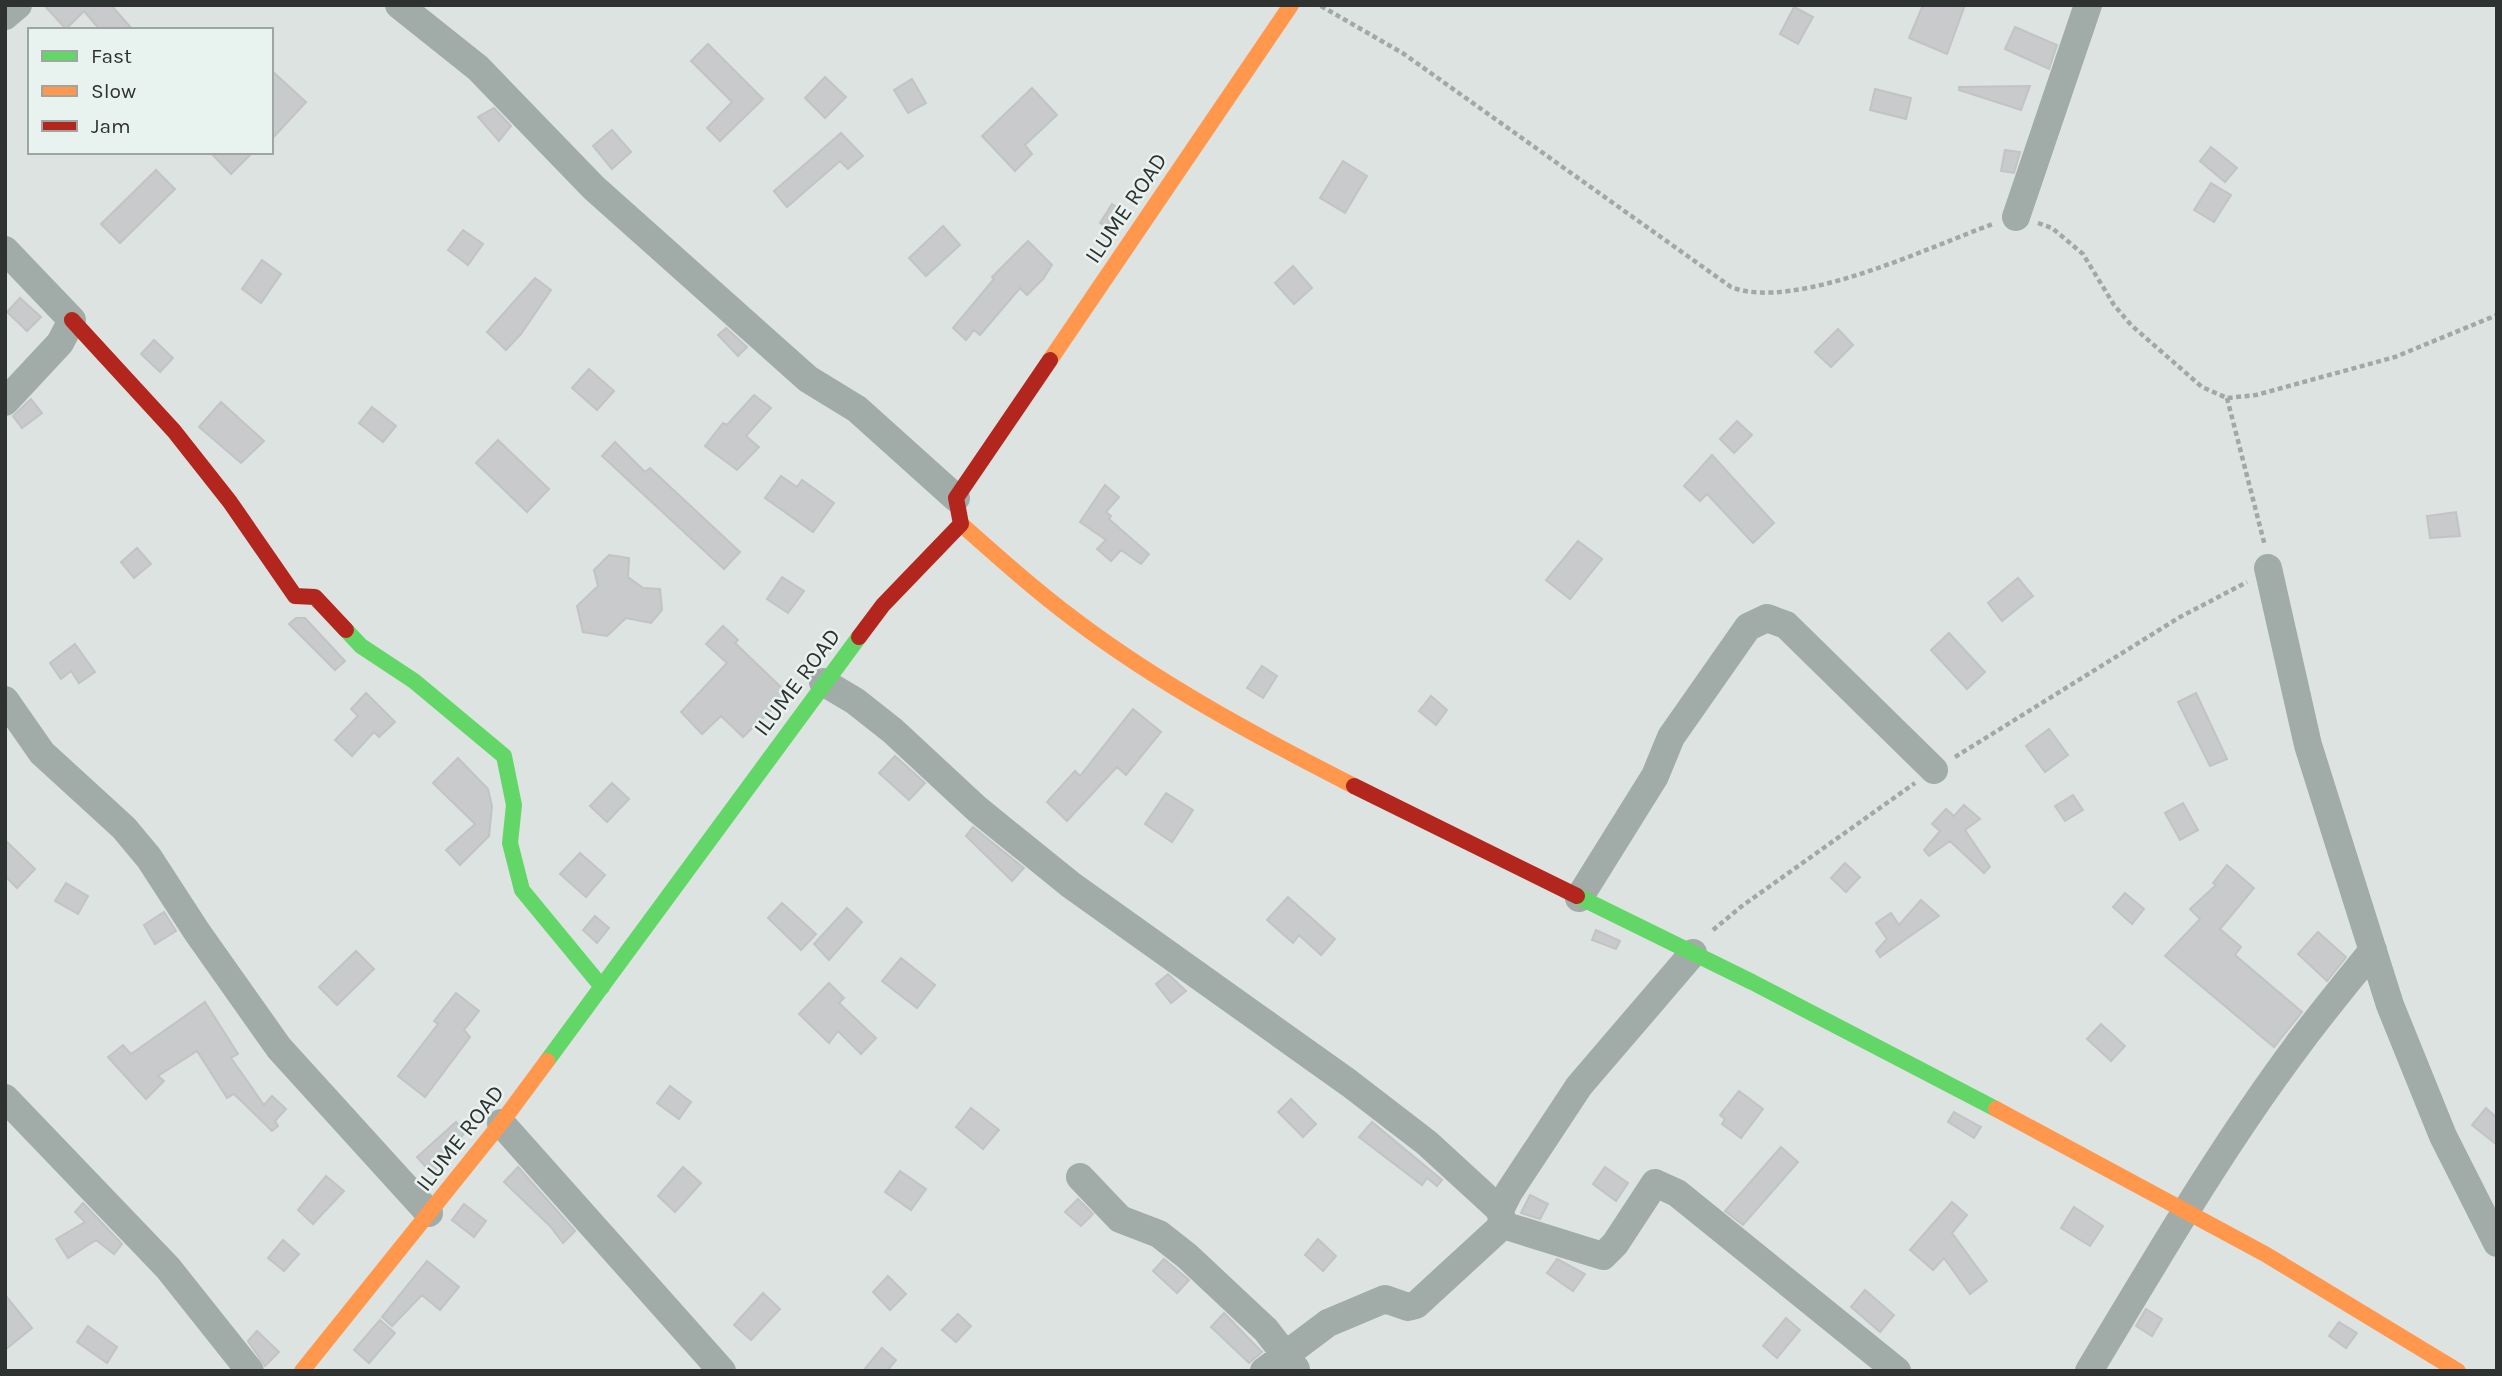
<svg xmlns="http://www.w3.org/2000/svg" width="2502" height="1376" font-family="Karla,sans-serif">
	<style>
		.building { fill: #c9cacb; stroke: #c2c3c4; stroke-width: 2 }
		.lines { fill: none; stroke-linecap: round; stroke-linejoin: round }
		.path { stroke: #a1a8a6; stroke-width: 4.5; stroke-dasharray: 5 3.5; stroke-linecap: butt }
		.street { stroke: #a1aba8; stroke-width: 28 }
		.fast { stroke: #63d668; stroke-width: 16 }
		.slow { stroke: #ff974d; stroke-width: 16 }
		.jam { stroke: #b3261e; stroke-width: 16 }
		.labels { text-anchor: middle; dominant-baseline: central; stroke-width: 5; stroke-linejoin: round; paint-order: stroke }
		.street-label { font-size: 23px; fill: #2e3231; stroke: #e8f2ef }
	</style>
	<rect width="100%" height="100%" fill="#dde3e1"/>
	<path class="building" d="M 44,5 L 111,5 L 133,30 L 100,30 L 84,11 L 66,29 Z
		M 1923,5 L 1965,5 L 1947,54 L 1909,38 Z
		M 1794,7 L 1813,17 L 1798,44 L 1780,34 Z
		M 2015,27 L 2057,45 L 2049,69 L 2005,49 Z
		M 708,44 L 763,99 L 720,141 L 707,128 L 732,102 L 691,61 Z
		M 271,70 L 306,102 L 271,140 Z
		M 825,77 L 846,97 L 825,118 L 805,98 Z
		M 912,79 L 926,103 L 908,113 L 894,90 Z
		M 2030,86 L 2021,110 L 1959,90 L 1959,87 Z
		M 1032,88 L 1057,115 L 1025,145 L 1032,154 L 1015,171 L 982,136 Z
		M 1875,89 L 1911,98 L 1906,119 L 1870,110 Z
		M 494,108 L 511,126 L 499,141 L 478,117 Z
		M 612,130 L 631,152 L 612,169 L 593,146 Z
		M 841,133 L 863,156 L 848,169 L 840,161 L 787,207 L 774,191 Z
		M 2211,147 L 2237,168 L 2225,182 L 2200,161 Z
		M 2005,150 L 2020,152 L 2014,173 L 2001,171 Z
		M 210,152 L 253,152 L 231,174 Z
		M 1343,161 L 1367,176 L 1345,213 L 1320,198 Z
		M 156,170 L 175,189 L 120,243 L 101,224 Z
		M 2211,183 L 2231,195 L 2214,222 L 2194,210 Z
		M 1112,204 L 1124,211 L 1112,230 L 1100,223 Z
		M 943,226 L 960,245 L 926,276 L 909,258 Z
		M 463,230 L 483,244 L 468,265 L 448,250 Z
		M 1028,241 L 1052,265 L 1043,279 L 1027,295 L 1020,288 L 980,335 L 974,330 L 966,340 L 953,328 L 994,279 L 992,277 Z
		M 262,260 L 281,274 L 261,303 L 242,289 Z
		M 1293,266 L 1312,288 L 1294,304 L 1275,283 Z
		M 535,278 L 551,290 L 521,334 L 506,350 L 487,332 Z
		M 20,298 L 41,317 L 27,331 L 7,312 Z
		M 726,328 L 747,347 L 738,356 L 718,335 Z
		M 1838,329 L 1853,345 L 1831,367 L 1815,352 Z
		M 154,340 L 173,358 L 160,372 L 141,354 Z
		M 589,369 L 614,391 L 597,410 L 572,388 Z
		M 754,395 L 771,408 L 746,436 L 759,447 L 737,470 L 705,446 L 723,423 L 727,425 Z
		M 31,399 L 42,413 L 22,428 L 13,416 Z
		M 221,402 L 264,441 L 241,463 L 199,427 Z
		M 372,407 L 396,426 L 383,442 L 359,423 Z
		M 1737,421 L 1752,435 L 1734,453 L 1720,439 Z
		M 498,440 L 549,489 L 527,512 L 476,463 Z
		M 615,442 L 645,472 L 650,468 L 740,552 L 724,569 L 602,456 Z
		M 1712,455 L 1774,523 L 1753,543 L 1707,494 L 1700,501 L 1684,486 Z
		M 781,476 L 797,487 L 802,480 L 834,503 L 813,532 L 765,498 Z
		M 1105,485 L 1119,497 L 1106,512 L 1111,516 L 1109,519 L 1149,554 L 1141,564 L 1121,550 L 1111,561 L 1097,549 L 1106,540 L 1080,522 Z
		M 2456,512 L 2460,536 L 2430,538 L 2427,516 Z
		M 1578,541 L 1602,559 L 1570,599 L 1546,580 Z
		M 137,548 L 151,564 L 134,578 L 121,562 Z
		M 609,555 L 629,558 L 628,577 L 643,588 L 660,589 L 662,610 L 651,623 L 626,618 L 607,636 L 583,632 L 577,606 L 598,586 L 594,570 Z
		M 782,577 L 804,591 L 788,613 L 767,599 Z
		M 2018,578 L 2033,596 L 2002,621 L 1988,603 Z
		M 296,618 L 305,618 L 345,661 L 335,670 L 289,624 Z
		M 723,626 L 738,640 L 735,643 L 788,694 L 743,737 L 721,716 L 702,734 L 681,712 L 727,663 L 706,644 Z
		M 1949,633 L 1985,672 L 1967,689 L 1931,650 Z
		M 75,644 L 95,672 L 79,683 L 71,671 L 61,679 L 50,663 Z
		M 1262,666 L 1277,676 L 1263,698 L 1247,688 Z
		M 366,693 L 395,722 L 379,737 L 374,732 L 352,756 L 335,740 L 358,716 L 351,709 Z
		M 2196,693 L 2227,759 L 2210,766 L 2178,702 Z
		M 1431,696 L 1447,710 L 1436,725 L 1419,711 Z
		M 1133,709 L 1161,732 L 1126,775 L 1117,767 L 1067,821 L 1047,802 L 1075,771 L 1080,776 Z
		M 2049,729 L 2068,755 L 2045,772 L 2026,746 Z
		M 895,756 L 925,783 L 909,800 L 879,773 Z
		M 458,758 L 488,789 L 492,806 L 489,836 L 460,865 L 446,850 L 475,824 L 433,783 Z
		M 612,783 L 629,799 L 607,822 L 590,806 Z
		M 1166,793 L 1193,810 L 1172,842 L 1145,824 Z
		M 2073,795 L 2083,810 L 2065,821 L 2055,806 Z
		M 2183,803 L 2198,830 L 2180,840 L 2165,813 Z
		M 1964,805 L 1980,819 L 1965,830 L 1990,867 L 1984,873 L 1950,841 L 1929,856 L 1924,850 L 1940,831 L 1932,824 L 1946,809 L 1954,816 Z
		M 973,827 L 1024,868 L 1012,881 L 966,836 Z
		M 5,840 L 35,869 L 17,888 L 5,876 Z
		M 580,853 L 605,875 L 586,897 L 560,874 Z
		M 1845,863 L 1860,877 L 1846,892 L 1831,878 Z
		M 2227,865 L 2254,888 L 2220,929 L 2241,947 L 2235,955 L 2302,1012 L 2274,1047 L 2165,956 L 2200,919 L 2190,909 L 2216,885 L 2213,883 Z
		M 66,883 L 88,896 L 78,914 L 55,901 Z
		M 2125,893 L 2144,909 L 2132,924 L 2113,907 Z
		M 1288,897 L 1335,939 L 1321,955 L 1299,935 L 1293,943 L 1267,920 Z
		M 1921,900 L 1939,916 L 1880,957 L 1876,951 L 1887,939 L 1876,923 L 1891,913 L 1899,925 Z
		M 782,903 L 816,934 L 801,950 L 768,918 Z
		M 847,908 L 862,922 L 829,960 L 814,944 Z
		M 164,912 L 176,931 L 155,944 L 144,925 Z
		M 595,916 L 609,928 L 597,943 L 583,930 Z
		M 1596,930 L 1620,941 L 1616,949 L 1592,940 Z
		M 2318,932 L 2346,957 L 2327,981 L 2298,954 Z
		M 356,951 L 374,969 L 337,1005 L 319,987 Z
		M 901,958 L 935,985 L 917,1008 L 882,981 Z
		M 1168,974 L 1186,991 L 1171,1003 L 1156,984 Z
		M 829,983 L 844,998 L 839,1003 L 876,1038 L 861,1054 L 838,1031 L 829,1043 L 799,1014 Z
		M 456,993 L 479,1011 L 464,1030 L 470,1037 L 425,1097 L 398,1076 L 438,1024 L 434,1021 Z
		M 205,1002 L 238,1054 L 231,1058 L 264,1105 L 272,1096 L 286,1109 L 275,1121 L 278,1126 L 272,1131 L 234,1094 L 227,1098 L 197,1051 L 158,1076 L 164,1081 L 146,1099 L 108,1057 L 123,1045 L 131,1054 Z
		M 2101,1024 L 2125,1046 L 2111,1061 L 2087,1039 Z
		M 670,1086 L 691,1102 L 679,1119 L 657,1103 Z
		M 1739,1091 L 1763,1109 L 1741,1138 L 1722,1124 L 1725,1119 L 1720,1115 Z
		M 1291,1099 L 1316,1124 L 1303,1137 L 1278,1112 Z
		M 971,1108 L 999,1130 L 983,1149 L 956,1127 Z
		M 2486,1108 L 2497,1118 L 2497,1145 L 2472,1125 Z
		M 1954,1112 L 1981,1127 L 1974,1138 L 1948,1122 Z
		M 456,1122 L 465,1132 L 432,1174 L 417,1157 Z
		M 1372,1122 L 1442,1180 L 1437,1186 L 1427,1178 L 1422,1185 L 1359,1137 Z
		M 1781,1147 L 1798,1162 L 1743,1225 L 1725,1211 Z
		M 518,1167 L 575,1231 L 563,1243 L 550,1226 L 504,1182 Z
		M 683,1167 L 701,1183 L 675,1212 L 658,1196 Z
		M 1605,1167 L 1628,1183 L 1616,1201 L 1593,1184 Z
		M 900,1171 L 926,1189 L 911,1210 L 885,1192 Z
		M 326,1176 L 344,1191 L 313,1224 L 298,1210 Z
		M 1530,1195 L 1548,1204 L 1540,1219 L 1521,1213 Z
		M 1078,1199 L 1093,1214 L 1081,1226 L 1065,1212 Z
		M 1952,1202 L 1967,1215 L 1952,1233 L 1987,1281 L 1970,1294 L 1944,1258 L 1933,1270 L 1910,1250 Z
		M 83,1203 L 122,1244 L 114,1254 L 96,1240 L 68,1258 L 56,1239 L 85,1222 L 75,1212 Z
		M 464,1204 L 486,1221 L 474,1237 L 452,1220 Z
		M 2074,1207 L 2103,1226 L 2090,1246 L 2061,1228 Z
		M 1318,1239 L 1336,1256 L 1323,1271 L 1305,1255 Z
		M 283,1240 L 299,1254 L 284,1271 L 268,1258 Z
		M 1164,1259 L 1189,1280 L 1177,1293 L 1153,1271 Z
		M 1557,1259 L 1585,1274 L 1573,1291 L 1547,1273 Z
		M 427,1261 L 459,1287 L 440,1310 L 422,1295 L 392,1326 L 382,1317 Z
		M 888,1276 L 906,1294 L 890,1310 L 873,1292 Z
		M 1865,1290 L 1894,1315 L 1880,1332 L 1851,1307 Z
		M 763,1293 L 780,1309 L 751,1340 L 734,1325 Z
		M 5,1295 L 32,1328 L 5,1350 Z
		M 2146,1309 L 2162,1319 L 2152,1336 L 2136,1326 Z
		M 1224,1313 L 1262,1352 L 1249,1363 L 1211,1327 Z
		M 958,1314 L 971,1326 L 956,1342 L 942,1330 Z
		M 1786,1318 L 1800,1330 L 1777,1358 L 1763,1346 Z
		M 380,1320 L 395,1333 L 369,1363 L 354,1350 Z
		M 2339,1322 L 2357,1333 L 2346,1348 L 2329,1336 Z
		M 88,1326 L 117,1347 L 107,1363 L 77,1342 Z
		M 257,1331 L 279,1352 L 265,1366 L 248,1341 Z
		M 882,1348 L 896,1360 L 887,1371 L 863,1371 Z"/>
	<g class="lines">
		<path class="path" d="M 1321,6 L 1404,54 L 1731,287 C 1794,312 1929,247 1993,224
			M 2038,223 L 2052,228 L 2083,254 L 2114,305 L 2131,325 L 2202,387 L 2227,398 L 2256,395 L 2395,357 L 2497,315
			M 2227,398 L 2265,546
			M 1955,757 L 2180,617 L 2247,582
			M 1713,930 L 1742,906 L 1915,783"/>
		<path class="street" d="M 399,5 L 478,68 L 594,188 L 808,379 L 857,409 L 956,498
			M 5,16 L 18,5
			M 2016,217 L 2088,5
			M 5,250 L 72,320 L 60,343 L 5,402
			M 2268,568 L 2308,745 L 2390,1005 L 2443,1136 L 2497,1243
			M 823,682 L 855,701 L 893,731 L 977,809 L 1071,885 L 1349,1083 L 1427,1143 L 1500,1210
			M 5,700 L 42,753 L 124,828 L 149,858 L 197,932 L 279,1048 L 429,1213
			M 1579,898 L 1655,776 L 1671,737 L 1748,627 L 1767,618 L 1786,625 L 1934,770
			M 5,1098 L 168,1268 L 250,1371
			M 501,1123 L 722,1371
			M 1080,1177 L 1120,1219 L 1159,1234 L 1187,1256 L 1266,1330 L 1296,1369
			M 1503,1225 L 1603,1256 L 1615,1244 L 1655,1183 L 1677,1193 L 1897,1371
			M 1264,1371 L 1328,1323 L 1385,1299 L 1408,1307 L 1416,1305 L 1503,1225 L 1500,1210 L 1509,1192 L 1579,1086 L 1693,953
			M 2089,1371 C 2156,1260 2222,1146 2300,1042 C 2323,1011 2348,981 2373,950"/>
		<path class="fast" d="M 346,630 L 361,646 L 414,681 L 504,756 L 514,805 L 510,843 L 522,890 L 602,987
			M 1577,896 L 1752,982 L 1996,1109
			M 547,1061 L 859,637"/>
		<path class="slow" d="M 1050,360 L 1291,5
			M 961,524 C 998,557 1035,590 1075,620 C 1161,685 1258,737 1354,786
			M 1996,1109 L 2265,1254 L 2458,1371
			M 302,1371 L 501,1123 L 547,1061"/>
		<path class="jam" d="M 72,320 L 174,431 L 230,502 L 295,596 L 315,597 L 346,630
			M 859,637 L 883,605 L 961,524 L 956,498 L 1050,360
			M 1354,786 L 1577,896"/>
	</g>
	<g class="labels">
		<g class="street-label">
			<text transform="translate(1126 208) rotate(-56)">ILUME ROAD</text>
			<text transform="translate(797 682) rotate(-53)">ILUME ROAD</text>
			<text transform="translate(460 1138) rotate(-52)">ILUME ROAD</text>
		</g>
	</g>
	<rect width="2502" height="1376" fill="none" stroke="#2e3231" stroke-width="14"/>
	<rect x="28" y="28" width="245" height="126" fill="#e8f2ef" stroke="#9ea5a3" stroke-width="2"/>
	<rect x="42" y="51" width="35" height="10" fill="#63d668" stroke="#9ea5a3" stroke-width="2"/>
	<text x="91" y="63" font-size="21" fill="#2e3231">Fast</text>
	<rect x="42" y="86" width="35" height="10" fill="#ff974d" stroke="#9ea5a3" stroke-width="2"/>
	<text x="91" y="98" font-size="21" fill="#2e3231">Slow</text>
	<rect x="42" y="121" width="35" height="10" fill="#b3261e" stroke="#9ea5a3" stroke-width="2"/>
	<text x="91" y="133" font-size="21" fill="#2e3231">Jam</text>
</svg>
